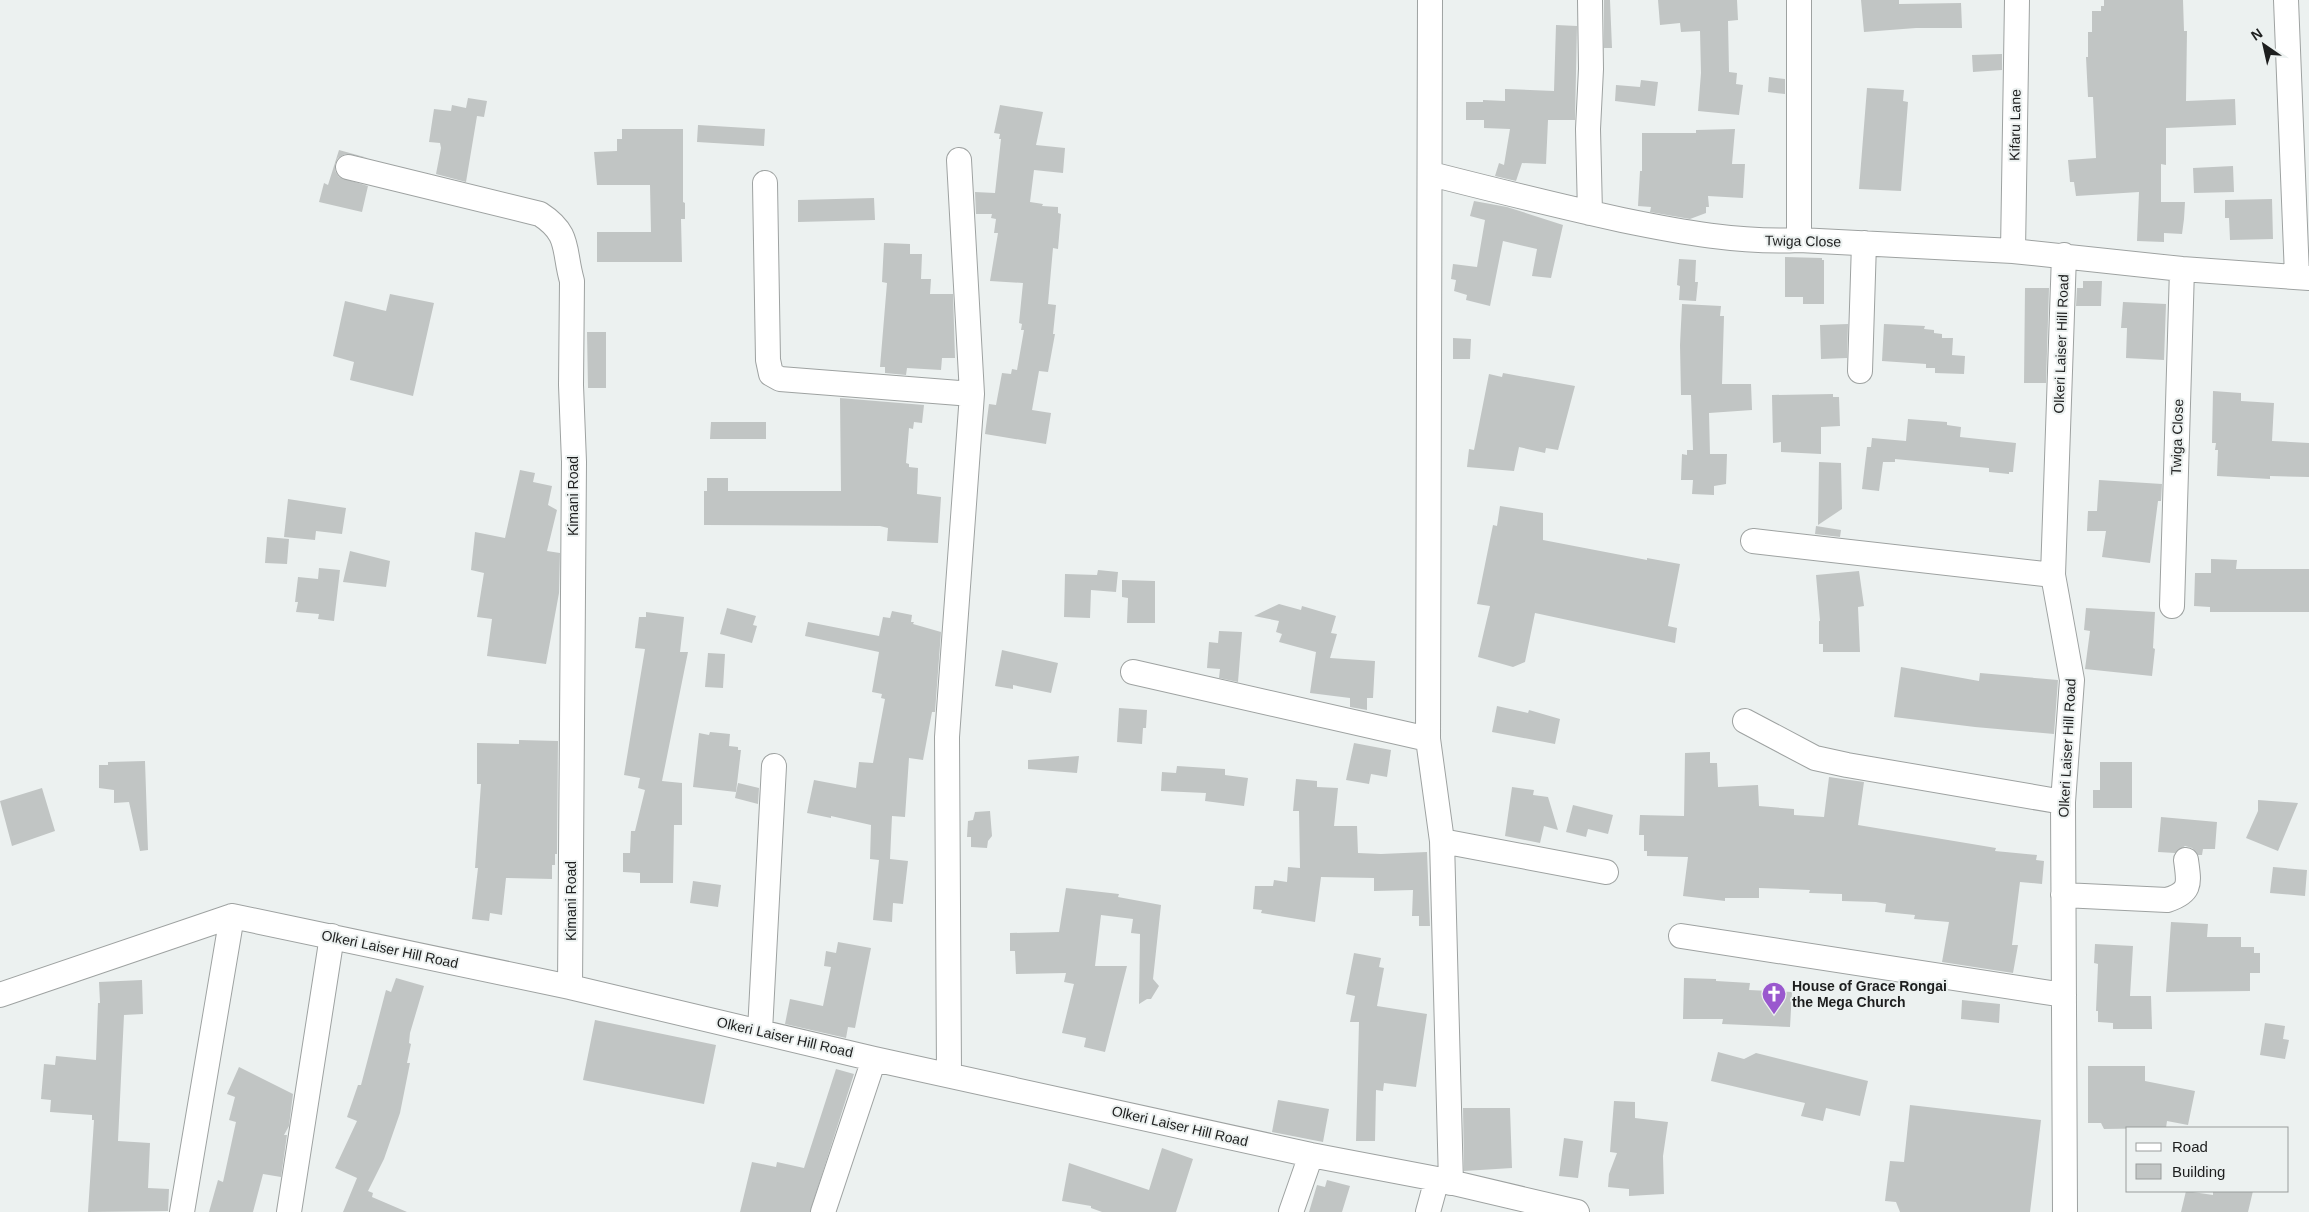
<svg xmlns="http://www.w3.org/2000/svg" width="2309" height="1212" font-family="Helvetica,sans-serif">
	<style>
		.building { fill: #c1c5c4 }
		.lines { fill: none; stroke-linecap: round; stroke-linejoin: round }
		.minor-casing { stroke: #9ea2a1; stroke-width: 26 }
		.minor { stroke: #fff; stroke-width: 24 }
		.labels { text-anchor: middle; dominant-baseline: central; stroke-width: 4; stroke-linejoin: round; paint-order: stroke }
		.street-label { font-size: 14px; fill: #1d1e1e; stroke: #ecf1f0 }
		.poi-label { font-size: 14px; font-weight: bold; fill: #1d1e1e; stroke: #ecf1f0; text-anchor: start }
	</style>
	<rect width="100%" height="100%" fill="#ecf1f0"/>
	<path class="building" d="M 1604,0 L 1610,0 L 1612,48 L 1604,48 Z
		M 1658,0 L 1737,0 L 1738,20 L 1728,21 L 1729,72 L 1737,73 L 1736,84 L 1743,85 L 1739,115 L 1698,111 L 1701,73 L 1700,31 L 1681,32 L 1680,23 L 1660,25 Z
		M 1861,0 L 1899,0 L 1899,4 L 1961,3 L 1962,28 L 1916,28 L 1864,32 Z
		M 2104,0 L 2183,0 L 2184,31 L 2187,31 L 2186,101 L 2235,99 L 2236,125 L 2166,128 L 2166,165 L 2161,164 L 2161,202 L 2185,202 L 2184,219 L 2182,234 L 2164,233 L 2164,242 L 2137,241 L 2139,192 L 2076,196 L 2074,182 L 2070,182 L 2068,160 L 2096,158 L 2093,97 L 2088,97 L 2086,57 L 2088,57 L 2088,32 L 2092,32 L 2092,11 L 2101,11 L 2101,6 L 2104,6 Z
		M 1556,25 L 1577,26 L 1575,120 L 1548,120 L 1546,164 L 1522,163 L 1516,181 L 1495,176 L 1499,163 L 1504,165 L 1510,129 L 1484,128 L 1484,120 L 1466,120 L 1466,102 L 1483,102 L 1483,100 L 1505,101 L 1505,89 L 1554,91 Z
		M 2002,54 L 2002,70 L 1973,72 L 1972,55 Z
		M 1769,77 L 1785,79 L 1785,94 L 1768,92 Z
		M 1641,80 L 1658,82 L 1655,106 L 1615,101 L 1616,85 L 1640,87 Z
		M 1867,88 L 1904,90 L 1903,101 L 1908,102 L 1901,191 L 1859,189 Z
		M 468,98 L 487,101 L 484,117 L 477,116 L 466,182 L 436,174 L 441,148 L 440,143 L 429,142 L 434,109 L 451,111 L 452,105 L 466,108 Z
		M 1000,105 L 1043,112 L 1036,145 L 1065,148 L 1063,173 L 1034,170 L 1030,202 L 1043,204 L 1042,206 L 1058,207 L 1058,213 L 1061,214 L 1058,249 L 1053,248 L 1048,304 L 1056,305 L 1053,334 L 1055,334 L 1048,372 L 1039,371 L 1032,410 L 1051,413 L 1046,444 L 985,434 L 989,404 L 996,405 L 1002,373 L 1011,374 L 1012,369 L 1017,370 L 1024,330 L 1021,330 L 1022,324 L 1019,323 L 1023,283 L 990,281 L 998,233 L 994,233 L 996,219 L 991,218 L 992,214 L 976,214 L 975,192 L 995,193 L 1001,139 L 999,139 L 1000,134 L 994,133 Z
		M 698,125 L 765,129 L 764,146 L 697,142 Z
		M 622,129 L 683,129 L 683,202 L 685,203 L 685,219 L 681,219 L 682,262 L 597,262 L 597,232 L 651,232 L 650,185 L 597,185 L 594,152 L 617,151 L 617,139 L 622,139 Z
		M 1735,129 L 1732,164 L 1745,164 L 1743,198 L 1708,196 L 1709,207 L 1706,207 L 1706,213 L 1690,219 L 1650,212 L 1651,207 L 1638,206 L 1640,171 L 1642,171 L 1642,133 L 1696,133 L 1696,130 Z
		M 339,150 L 368,158 L 345,154 L 338,158 L 335,164 L 335,171 L 339,177 L 368,186 L 362,212 L 319,202 L 324,183 L 328,185 Z
		M 2233,166 L 2234,192 L 2194,193 L 2193,168 Z
		M 874,198 L 875,220 L 798,222 L 798,200 Z
		M 2272,199 L 2273,239 L 2230,240 L 2229,218 L 2225,218 L 2225,200 Z
		M 1474,201 L 1507,207 L 1563,225 L 1551,278 L 1532,276 L 1537,249 L 1503,241 L 1490,306 L 1466,300 L 1467,295 L 1454,291 L 1456,280 L 1451,279 L 1453,264 L 1477,267 L 1485,220 L 1470,216 Z
		M 884,243 L 910,244 L 910,254 L 922,254 L 921,279 L 931,279 L 930,294 L 953,294 L 955,358 L 942,358 L 941,370 L 907,368 L 906,375 L 885,373 L 885,367 L 880,367 L 887,283 L 882,282 Z
		M 1785,257 L 1822,258 L 1822,260 L 1824,260 L 1824,304 L 1803,304 L 1803,297 L 1785,297 Z
		M 1679,259 L 1696,260 L 1695,282 L 1698,282 L 1696,301 L 1679,300 L 1680,286 L 1677,285 Z
		M 2083,281 L 2102,281 L 2101,306 L 2076,306 L 2077,288 L 2083,288 Z
		M 2025,288 L 2049,288 L 2046,383 L 2024,383 Z
		M 390,294 L 434,303 L 413,396 L 350,380 L 354,362 L 333,356 L 345,301 L 386,311 Z
		M 2123,302 L 2166,304 L 2164,360 L 2126,358 L 2127,328 L 2121,328 Z
		M 1682,304 L 1721,306 L 1720,316 L 1724,316 L 1722,384 L 1751,384 L 1752,410 L 1709,413 L 1710,454 L 1727,454 L 1726,484 L 1714,486 L 1714,495 L 1692,494 L 1693,480 L 1681,480 L 1682,454 L 1687,455 L 1687,450 L 1693,450 L 1691,395 L 1681,395 L 1680,345 Z
		M 1848,324 L 1847,358 L 1821,359 L 1820,325 Z
		M 1884,324 L 1925,326 L 1924,329 L 1934,330 L 1934,333 L 1942,334 L 1942,338 L 1953,338 L 1952,355 L 1965,356 L 1964,374 L 1935,373 L 1935,368 L 1926,368 L 1926,364 L 1882,361 Z
		M 587,332 L 606,332 L 606,388 L 588,388 Z
		M 1453,338 L 1471,339 L 1470,359 L 1453,359 Z
		M 1503,373 L 1575,386 L 1558,450 L 1546,448 L 1545,453 L 1519,447 L 1514,471 L 1467,467 L 1469,449 L 1474,450 L 1489,374 L 1502,377 Z
		M 2213,391 L 2241,393 L 2241,401 L 2274,403 L 2272,441 L 2309,443 L 2309,477 L 2270,476 L 2270,479 L 2217,476 L 2218,450 L 2215,450 L 2216,443 L 2212,443 Z
		M 1833,394 L 1833,397 L 1839,397 L 1840,426 L 1821,427 L 1821,454 L 1781,452 L 1781,442 L 1773,443 L 1772,395 Z
		M 840,398 L 924,405 L 922,423 L 914,422 L 913,429 L 909,428 L 906,463 L 909,464 L 909,467 L 918,468 L 917,494 L 941,497 L 938,543 L 887,541 L 888,528 L 880,526 L 704,525 L 704,491 L 707,491 L 707,478 L 728,478 L 728,491 L 841,491 Z
		M 1908,419 L 1947,422 L 1947,425 L 1961,427 L 1960,437 L 2016,443 L 2013,472 L 2009,472 L 2009,474 L 1989,472 L 1989,468 L 1895,459 L 1895,462 L 1883,462 L 1879,491 L 1862,489 L 1867,447 L 1871,447 L 1872,438 L 1906,441 Z
		M 711,422 L 766,422 L 766,439 L 710,439 Z
		M 1819,462 L 1841,463 L 1842,509 L 1818,525 Z
		M 520,470 L 535,473 L 533,482 L 552,486 L 548,505 L 557,510 L 547,551 L 560,553 L 559,593 L 546,664 L 487,656 L 492,619 L 477,617 L 484,573 L 471,570 L 475,532 L 505,538 Z
		M 2099,480 L 2162,484 L 2161,501 L 2158,501 L 2150,563 L 2102,557 L 2106,531 L 2087,531 L 2088,511 L 2097,511 Z
		M 288,499 L 346,508 L 342,534 L 316,531 L 315,540 L 284,537 Z
		M 1500,506 L 1543,513 L 1543,540 L 1647,560 L 1647,558 L 1680,564 L 1668,626 L 1677,628 L 1675,643 L 1535,613 L 1525,662 L 1513,667 L 1478,657 L 1490,606 L 1477,604 L 1493,525 L 1497,526 Z
		M 1816,526 L 1841,530 L 1840,537 L 1815,534 Z
		M 267,537 L 289,539 L 287,564 L 265,563 Z
		M 350,551 L 390,561 L 386,587 L 343,582 Z
		M 2211,559 L 2237,560 L 2236,569 L 2309,569 L 2309,612 L 2210,612 L 2210,607 L 2194,606 L 2195,573 L 2211,573 Z
		M 319,568 L 340,570 L 334,621 L 318,619 L 319,614 L 296,612 L 298,602 L 295,602 L 298,577 L 318,579 Z
		M 1098,570 L 1118,572 L 1116,592 L 1091,590 L 1090,618 L 1064,617 L 1065,574 L 1097,575 Z
		M 1859,571 L 1864,606 L 1858,607 L 1860,652 L 1823,652 L 1823,644 L 1819,644 L 1819,621 L 1820,621 L 1816,575 Z
		M 1122,580 L 1155,581 L 1155,623 L 1127,623 L 1128,598 L 1122,597 Z
		M 1279,604 L 1301,610 L 1302,606 L 1336,616 L 1331,633 L 1337,634 L 1330,658 L 1375,661 L 1373,698 L 1367,698 L 1367,710 L 1350,707 L 1350,698 L 1310,693 L 1316,652 L 1279,642 L 1282,634 L 1276,632 L 1279,621 L 1254,616 Z
		M 727,608 L 756,616 L 753,625 L 757,626 L 752,643 L 720,634 Z
		M 2086,608 L 2155,612 L 2153,648 L 2155,649 L 2152,676 L 2085,669 L 2090,631 L 2084,630 Z
		M 892,611 L 912,615 L 911,622 L 914,622 L 913,624 L 941,632 L 935,712 L 932,712 L 923,760 L 909,758 L 905,817 L 892,816 L 890,859 L 908,861 L 903,904 L 893,903 L 892,922 L 873,920 L 879,860 L 870,859 L 871,825 L 831,816 L 831,818 L 807,813 L 814,780 L 856,788 L 859,762 L 873,763 L 885,699 L 881,698 L 882,694 L 872,692 L 879,652 L 805,636 L 808,622 L 879,636 L 883,617 L 890,618 Z
		M 646,612 L 684,617 L 680,652 L 688,652 L 662,781 L 682,783 L 682,825 L 674,825 L 673,883 L 640,883 L 640,873 L 623,872 L 623,853 L 630,853 L 631,831 L 635,831 L 645,790 L 638,788 L 640,778 L 624,775 L 645,649 L 635,648 L 639,617 L 646,617 Z
		M 1219,631 L 1242,632 L 1238,682 L 1219,678 L 1220,669 L 1207,668 L 1209,642 L 1218,643 Z
		M 1002,650 L 1058,663 L 1051,693 L 1013,685 L 1013,689 L 995,686 Z
		M 708,653 L 725,654 L 723,688 L 705,687 Z
		M 1901,667 L 1979,681 L 1980,673 L 2058,680 L 2054,734 L 1975,727 L 1894,717 Z
		M 1497,706 L 1528,713 L 1529,710 L 1560,719 L 1555,744 L 1492,732 Z
		M 1119,708 L 1147,710 L 1146,728 L 1143,728 L 1142,744 L 1117,742 Z
		M 710,732 L 730,734 L 729,746 L 738,747 L 738,750 L 741,750 L 736,792 L 693,787 L 699,733 L 709,735 Z
		M 519,740 L 558,741 L 557,854 L 555,854 L 555,865 L 552,865 L 552,879 L 506,878 L 502,915 L 490,913 L 489,921 L 472,919 L 478,868 L 475,868 L 481,784 L 477,784 L 477,743 L 519,744 Z
		M 1354,743 L 1391,750 L 1387,777 L 1371,774 L 1369,784 L 1346,780 Z
		M 1710,752 L 1710,763 L 1717,763 L 1718,787 L 1758,785 L 1759,806 L 1794,809 L 1794,815 L 1824,817 L 1829,777 L 1864,782 L 1858,825 L 1996,848 L 1995,851 L 2037,855 L 2036,860 L 2044,861 L 2042,884 L 2020,882 L 2012,945 L 2018,945 L 2013,973 L 1942,962 L 1949,922 L 1914,919 L 1915,915 L 1885,912 L 1886,904 L 1876,902 L 1842,901 L 1842,894 L 1809,893 L 1810,890 L 1759,888 L 1759,898 L 1725,898 L 1725,901 L 1683,896 L 1688,857 L 1647,856 L 1647,851 L 1644,851 L 1644,835 L 1639,835 L 1640,815 L 1684,816 L 1685,753 Z
		M 1079,756 L 1077,773 L 1028,769 L 1028,760 Z
		M 145,761 L 148,850 L 140,851 L 129,802 L 114,803 L 114,790 L 99,788 L 99,765 L 108,765 L 108,762 Z
		M 2100,762 L 2132,762 L 2132,808 L 2093,808 L 2093,790 L 2100,790 Z
		M 1177,766 L 1225,769 L 1225,775 L 1248,778 L 1244,806 L 1205,801 L 1206,793 L 1161,791 L 1162,772 L 1176,773 Z
		M 1296,779 L 1317,781 L 1317,787 L 1338,788 L 1334,826 L 1357,826 L 1358,853 L 1381,854 L 1427,852 L 1430,926 L 1419,926 L 1419,916 L 1412,916 L 1413,890 L 1374,891 L 1374,878 L 1321,877 L 1315,922 L 1261,913 L 1262,910 L 1253,909 L 1255,886 L 1273,886 L 1274,880 L 1287,882 L 1288,867 L 1300,868 L 1299,811 L 1293,811 Z
		M 738,783 L 759,788 L 758,804 L 735,798 Z
		M 1512,787 L 1534,790 L 1533,795 L 1548,797 L 1558,830 L 1544,826 L 1540,843 L 1505,836 Z
		M 42,788 L 55,831 L 12,846 L 0,801 Z
		M 2258,800 L 2298,803 L 2278,851 L 2246,838 L 2258,811 Z
		M 1573,805 L 1613,815 L 1608,834 L 1588,829 L 1586,837 L 1566,832 Z
		M 990,811 L 992,836 L 988,841 L 987,848 L 971,847 L 971,837 L 967,837 L 968,821 L 973,820 L 975,812 Z
		M 2161,817 L 2217,822 L 2215,849 L 2203,849 L 2202,855 L 2198,855 L 2192,848 L 2185,846 L 2175,853 L 2158,852 Z
		M 2273,867 L 2307,870 L 2305,896 L 2270,893 Z
		M 693,881 L 721,885 L 718,907 L 690,903 Z
		M 1066,888 L 1119,894 L 1118,897 L 1161,905 L 1153,979 L 1159,986 L 1151,999 L 1147,999 L 1139,1004 L 1140,934 L 1131,933 L 1133,919 L 1101,915 L 1095,966 L 1127,966 L 1105,1052 L 1084,1047 L 1086,1038 L 1062,1033 L 1074,984 L 1064,982 L 1066,973 L 1016,974 L 1015,951 L 1010,951 L 1010,933 L 1059,932 Z
		M 2171,922 L 2208,924 L 2207,937 L 2241,937 L 2241,947 L 2254,947 L 2254,953 L 2260,953 L 2260,973 L 2250,973 L 2250,991 L 2166,992 Z
		M 838,942 L 871,948 L 855,1028 L 848,1027 L 846,1038 L 785,1024 L 790,999 L 823,1006 L 831,967 L 824,966 L 826,951 L 836,953 Z
		M 2095,944 L 2133,946 L 2130,996 L 2151,996 L 2152,1029 L 2113,1029 L 2113,1023 L 2098,1022 L 2098,1011 L 2096,1011 L 2098,964 L 2094,963 Z
		M 1354,953 L 1381,958 L 1379,967 L 1384,968 L 1377,1006 L 1427,1014 L 1416,1087 L 1384,1083 L 1383,1091 L 1376,1090 L 1375,1141 L 1356,1141 L 1359,1022 L 1350,1022 L 1355,996 L 1346,994 Z
		M 396,978 L 424,986 L 410,1033 L 409,1043 L 411,1044 L 407,1063 L 410,1063 L 400,1113 L 384,1159 L 368,1191 L 373,1193 L 372,1197 L 407,1212 L 343,1212 L 357,1178 L 335,1168 L 357,1121 L 347,1117 L 358,1085 L 361,1085 L 386,990 L 391,992 Z
		M 1684,978 L 1716,979 L 1716,981 L 1750,983 L 1749,990 L 1792,992 L 1790,1027 L 1722,1024 L 1723,1019 L 1683,1019 Z
		M 142,980 L 143,1014 L 124,1015 L 118,1141 L 150,1143 L 148,1188 L 169,1189 L 168,1211 L 88,1212 L 94,1120 L 92,1120 L 92,1115 L 50,1112 L 51,1100 L 41,1099 L 44,1064 L 55,1065 L 56,1056 L 96,1060 L 98,1003 L 100,1003 L 99,982 Z
		M 1962,1000 L 2000,1004 L 1999,1023 L 1961,1019 Z
		M 595,1020 L 716,1045 L 704,1104 L 583,1080 Z
		M 2265,1023 L 2285,1026 L 2283,1039 L 2289,1040 L 2285,1059 L 2260,1055 Z
		M 1718,1052 L 1744,1059 L 1756,1053 L 1868,1081 L 1860,1116 L 1826,1108 L 1823,1121 L 1801,1116 L 1805,1103 L 1711,1081 Z
		M 2088,1066 L 2145,1066 L 2145,1081 L 2195,1091 L 2188,1125 L 2167,1121 L 2166,1128 L 2104,1129 L 2101,1123 L 2088,1123 Z
		M 239,1067 L 293,1094 L 289,1126 L 284,1135 L 287,1135 L 281,1177 L 263,1174 L 253,1212 L 209,1212 L 218,1180 L 223,1182 L 236,1122 L 229,1120 L 235,1097 L 227,1094 Z
		M 836,1069 L 854,1074 L 810,1212 L 740,1212 L 752,1162 L 776,1167 L 777,1162 L 804,1168 Z
		M 1278,1100 L 1329,1109 L 1323,1142 L 1272,1132 Z
		M 1614,1101 L 1635,1102 L 1635,1118 L 1668,1122 L 1663,1156 L 1664,1194 L 1629,1196 L 1629,1189 L 1608,1187 L 1609,1174 L 1617,1153 L 1610,1152 Z
		M 1910,1105 L 2041,1120 L 2030,1212 L 1900,1212 L 1896,1202 L 1885,1201 L 1890,1161 L 1904,1162 Z
		M 1463,1108 L 1510,1108 L 1512,1168 L 1464,1171 Z
		M 1564,1138 L 1583,1141 L 1578,1178 L 1559,1176 Z
		M 1162,1148 L 1193,1159 L 1176,1212 L 1102,1212 L 1091,1208 L 1091,1206 L 1062,1201 L 1069,1163 L 1149,1190 Z
		M 1327,1180 L 1350,1186 L 1342,1212 L 1309,1212 L 1317,1185 L 1325,1187 Z
		M 2186,1191 L 2213,1195 L 2213,1191 L 2253,1191 L 2248,1212 L 2181,1212 Z"/>
	<g class="lines">
		<defs>
			<path id="minor" d="M 1430,0 L 1428,739 L 1442,841 L 1451,1183
				M 1590,0 L 1591,69 L 1588,129 L 1590,213
				M 2286,0 L 2297,276
				M 348,167 L 540,214 C 571,234 563,250 572,281 L 571,385 L 574,462 L 570,987
				M 1431,174 C 1494,190 1558,206 1622,220 C 1680,232 1740,243 1799,240 L 2013,251 L 2182,269 L 2309,278
				M 765,183 L 768,360 L 771,374 L 780,379 L 972,394
				M 1799,240 L 1799,0
				M 2013,251 L 2017,0
				M 2064,255 L 2053,575 L 2072,680 L 2063,802 L 2065,1212
				M 1860,371 L 1864,243
				M 1753,541 L 2053,575
				M 2172,606 L 2182,269
				M 1133,672 L 1428,739
				M 1745,721 L 1815,758 L 1847,765 L 2063,802
				M 1442,841 L 1606,872
				M 2063,895 L 2167,900 C 2192,892 2189,883 2186,860
				M 1681,936 L 2064,995
				M 0,995 L 232,916 L 570,987 L 874,1059 L 1311,1155 L 1437,1179 L 1577,1212
				M 760,1031 L 774,766
				M 949,1074 L 947,737 L 972,394 L 959,160
				M 182,1212 L 232,916
				M 289,1212 L 332,936
				M 823,1212 L 874,1059
				M 1291,1212 L 1311,1155
				M 1428,1212 L 1437,1179"/>
		</defs>
		<use href="#minor" class="minor-casing"/>
		<use href="#minor" class="minor"/>
	</g>
	<defs>
		<symbol id="church-pin" viewBox="-11 -11 22 30"><path d="M0 17L-7.5 6A9.5 9.5 0 1 1 7.5 6Z" fill="#9a58ce" stroke="#ecf1f0"/><path d="M-1.2-6h2.4v3.5h3.3v2.4h-3.3V6h-2.4V-.1h-3.3v-2.4h3.3Z" fill="#fff"/></symbol>
	</defs>
	<g fill-rule="evenodd">
		<use href="#church-pin" x="1760" y="980" width="28" height="38"/>
	</g>
	<g class="labels">
		<g class="street-label">
			<text transform="translate(2015 125) rotate(-89)">Kifaru Lane</text>
			<text transform="translate(1803 241) rotate(1)">Twiga Close</text>
			<text transform="translate(2061 344) rotate(-88)">Olkeri Laiser Hill Road</text>
			<text transform="translate(2177 437) rotate(-88)">Twiga Close</text>
			<text transform="translate(573 496) rotate(-90)">Kimani Road</text>
			<text transform="translate(2067 748) rotate(-87)">Olkeri Laiser Hill Road</text>
			<text transform="translate(571 901) rotate(-90)">Kimani Road</text>
			<text transform="translate(390 949) rotate(12)">Olkeri Laiser Hill Road</text>
			<text transform="translate(785 1037) rotate(13)">Olkeri Laiser Hill Road</text>
			<text transform="translate(1180 1126) rotate(13)">Olkeri Laiser Hill Road</text>
		</g>
		<g class="poi-label">
			<text x="1792" y="986">House of Grace Rongai<tspan x="1792" dy="16">the Mega Church</tspan></text>
		</g>
	</g>
	<rect x="2126" y="1127" width="162" height="65" fill="#ecf1f0" stroke="#999d9c"/>
	<rect x="2136" y="1143" width="25" height="8" fill="#ffffff" stroke="#999d9c"/>
	<text x="2172" y="1152" font-size="15" fill="#1d1e1e">Road</text>
	<rect x="2136" y="1164" width="25" height="15" fill="#c1c5c4" stroke="#999d9c"/>
	<text x="2172" y="1177" font-size="15" fill="#1d1e1e">Building</text>
	<g transform="translate(2264 45) rotate(326)" stroke="#ecf1f0" stroke-width="4" paint-order="stroke">
	<path d="M0-4L9 19L0 12L-9 19Z" fill="#1d1e1e"/>
	<text y="-8" font-size="14" font-weight="bold" text-anchor="middle" fill="#1d1e1e">N</text>
	</g>
</svg>
